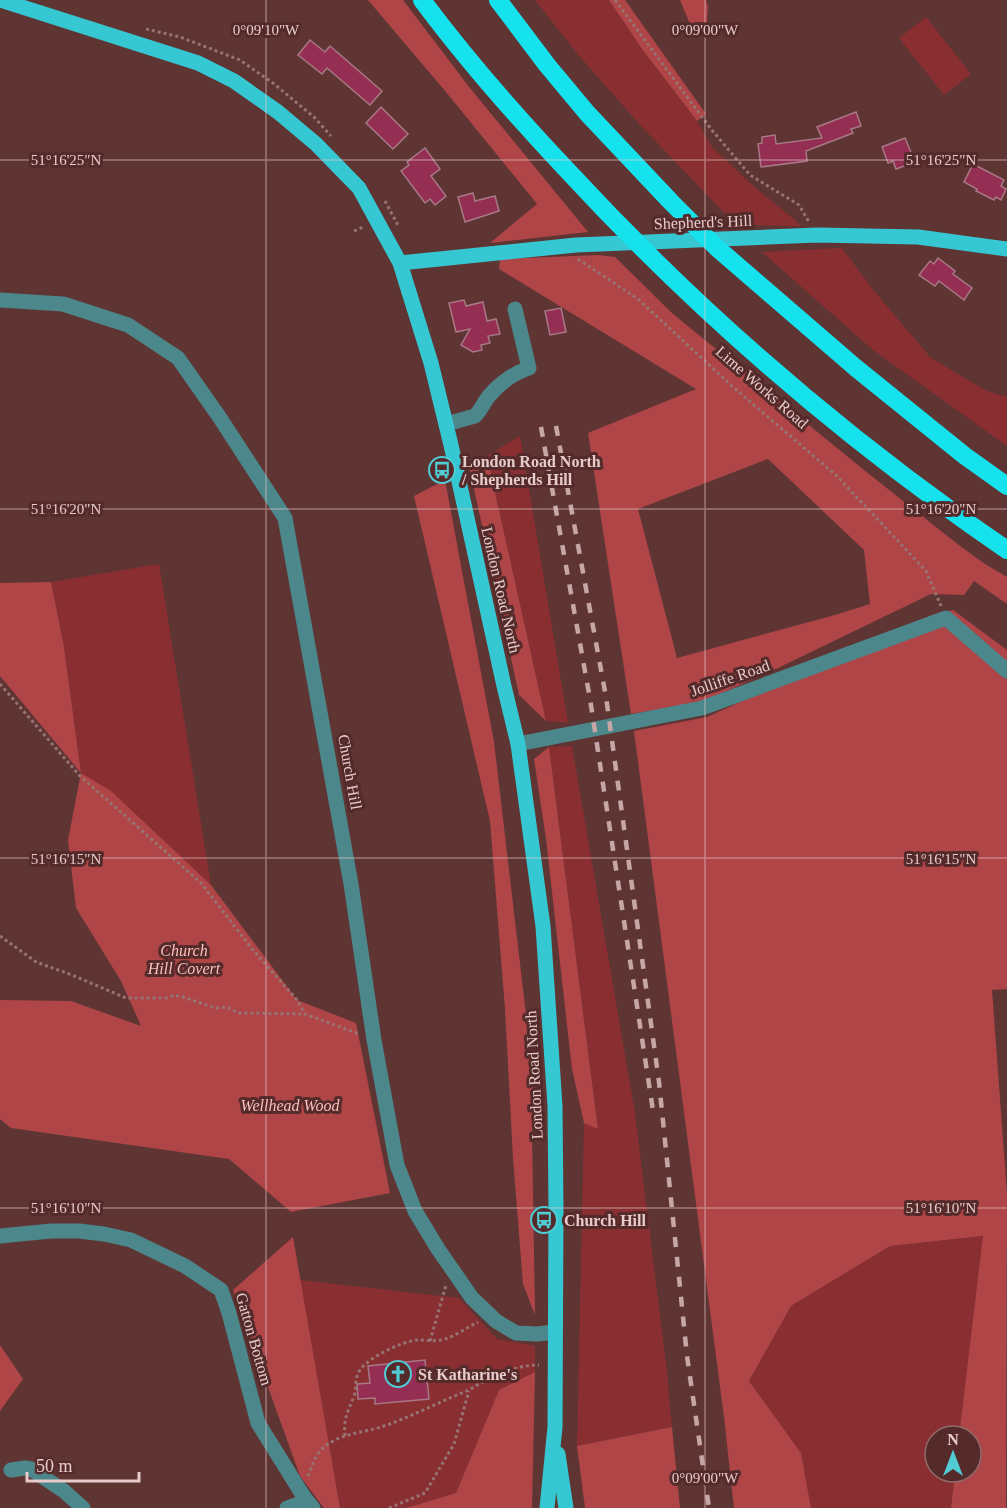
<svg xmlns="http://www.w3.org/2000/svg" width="1007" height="1508" font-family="Georgia,serif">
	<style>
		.green { fill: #892e31 }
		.forest { fill: #af4547; fill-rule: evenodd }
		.building { fill: #942e53; stroke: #a87985; stroke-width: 1.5 }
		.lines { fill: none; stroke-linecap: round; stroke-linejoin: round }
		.path { stroke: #977372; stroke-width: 3; stroke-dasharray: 3 3; stroke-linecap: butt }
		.minor { stroke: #4b878b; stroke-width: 15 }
		.major { stroke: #36c8d2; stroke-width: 15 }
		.highway { stroke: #16e2ee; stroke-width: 18 }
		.rail { stroke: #c6a7a6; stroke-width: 4.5; stroke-dasharray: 10 10; stroke-linecap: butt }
		.ticks { fill: none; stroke: #e7cccb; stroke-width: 1.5; stroke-opacity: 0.45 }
		.labels { text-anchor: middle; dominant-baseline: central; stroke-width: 6; stroke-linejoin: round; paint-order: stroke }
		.street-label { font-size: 16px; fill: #e7cccb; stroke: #542b2a }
		.poi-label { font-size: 16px; font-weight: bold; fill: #e7cccb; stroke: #542b2a; text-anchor: start }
		.park-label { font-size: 16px; font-style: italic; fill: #fabfbc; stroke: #542b2a }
		.ticks-label { font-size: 15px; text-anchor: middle; fill: #e7cccb; stroke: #542b2a; stroke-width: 6; stroke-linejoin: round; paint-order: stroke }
	</style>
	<rect width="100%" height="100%" fill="#5f3534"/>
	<path class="green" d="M 535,0 L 609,0 L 642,49 L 697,121 L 712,147 L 751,184 L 802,226 L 736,225 L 641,126 L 580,57 Z
		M 926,17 L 971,74 L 944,95 L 899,38 Z
		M 842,248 L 874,291 L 931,358 L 987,391 L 1007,397 L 1007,446 L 873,350 L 762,252 Z
		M 520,436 L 568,723 L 546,721 L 487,456 Z
		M 159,564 L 211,885 L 81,773 L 64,647 L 51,582 Z
		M 572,746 L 635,1113 L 667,1372 L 672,1427 L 577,1446 L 584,1123 L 598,1128 L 549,747 Z
		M 984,1236 L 959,1436 L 935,1436 L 935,1472 L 955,1472 L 951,1508 L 811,1508 L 801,1453 L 749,1381 L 791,1306 L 890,1246 Z
		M 300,1280 L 459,1298 L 497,1339 L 535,1346 L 535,1372 L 499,1390 L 456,1493 L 406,1508 L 340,1508 Z"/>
	<path class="forest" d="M 368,0 L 403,0 L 470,88 L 588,232 L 490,243 L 537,204 L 446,92 Z
		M 609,0 L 625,0 L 706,114 L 697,121 L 642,49 Z
		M 680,0 L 706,0 L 708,7 L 707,23 L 690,24 Z
		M 598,255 L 615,257 L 673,314 L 864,470 L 960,546 L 985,564 L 1007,577 L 1007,604 L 974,581 L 964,595 L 931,594 L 778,668 L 702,702 L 631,714 L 588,433 L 696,389 L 499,269 L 500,259 ZM 768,459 L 864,550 L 870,604 L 835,615 L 677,658 L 638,509 Z
		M 487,456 L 546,721 L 519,695 L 469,466 Z
		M 445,480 L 494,742 L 533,1074 L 532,1132 L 535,1315 L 523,1284 L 513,1158 L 505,1009 L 490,821 L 414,496 Z
		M 51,582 L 64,647 L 81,773 L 111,791 L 211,885 L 297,1000 L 356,1023 L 390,1193 L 291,1212 L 229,1159 L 11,1128 L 0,1119 L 0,1000 L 71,1001 L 141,1026 L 121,981 L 76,908 L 68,840 L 81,773 L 0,676 L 0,583 Z
		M 953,610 L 1007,650 L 1007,989 L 992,990 L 1007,1194 L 1006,1508 L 951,1508 L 955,1472 L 971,1472 L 971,1436 L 959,1436 L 983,1236 L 890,1246 L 791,1306 L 749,1381 L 801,1453 L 811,1508 L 734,1508 L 724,1417 L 634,731 L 707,717 L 932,615 Z
		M 549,747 L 598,1129 L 584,1123 L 572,1069 L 546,839 L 534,759 Z
		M 293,1237 L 340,1508 L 324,1508 L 300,1476 L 233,1290 Z
		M 0,1345 L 23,1379 L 0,1411 Z
		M 535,1372 L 532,1508 L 406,1508 L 456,1493 L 499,1390 Z
		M 672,1427 L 680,1508 L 585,1508 L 577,1446 Z"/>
	<path class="building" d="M 310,40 L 325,52 L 330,46 L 382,91 L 370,105 L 327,68 L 322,74 L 298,55 Z
		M 381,107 L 408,134 L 393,149 L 366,123 Z
		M 856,112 L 861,126 L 851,129 L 853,133 L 806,151 L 807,161 L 761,167 L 758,144 L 762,143 L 762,137 L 775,135 L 776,144 L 822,138 L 817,127 Z
		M 905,138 L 915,162 L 896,169 L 893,161 L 888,163 L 882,147 Z
		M 425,148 L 440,169 L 431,176 L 446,196 L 435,205 L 430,199 L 425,203 L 401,171 L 409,165 L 407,162 Z
		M 973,164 L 1004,180 L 1001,186 L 1006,189 L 1001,200 L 996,197 L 994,200 L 976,191 L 977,189 L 964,182 Z
		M 473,193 L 475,201 L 495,196 L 499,211 L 465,222 L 458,197 Z
		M 938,258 L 955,271 L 953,274 L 972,288 L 964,300 L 939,281 L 935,286 L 919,275 L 930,261 L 934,264 Z
		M 464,300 L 466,306 L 483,302 L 487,321 L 496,319 L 500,334 L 488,336 L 490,343 L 481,345 L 482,350 L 473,352 L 461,345 L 470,329 L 456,332 L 449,303 Z
		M 561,308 L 566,332 L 550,335 L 545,311 Z
		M 425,1360 L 429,1399 L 375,1404 L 375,1398 L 358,1399 L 357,1384 L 370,1383 L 368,1366 Z"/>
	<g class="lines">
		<path class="path" d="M 615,0 L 711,129 L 750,175 L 799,205 L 809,222
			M 146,29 L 180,37 L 240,60 L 273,83 L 315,118 L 331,136
			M 385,201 L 399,227
			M 354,231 L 363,227
			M 578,259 L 638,299 L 733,387 L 837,476 L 926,571 L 941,606
			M 0,684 L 80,776 L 201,883 L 253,950 L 297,1000 L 305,1014 L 359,1034
			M 0,936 L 36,962 L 72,975 L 126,998 L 166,998 L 174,995 L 183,997 L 215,1008 L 227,1007 L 238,1013 L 305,1014
			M 430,1341 L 446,1285
			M 345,1436 C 343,1418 348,1412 354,1396 C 358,1387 353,1381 360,1370 C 369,1357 401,1342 417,1340 C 426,1340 436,1342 445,1339 C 455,1336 468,1327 478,1322
			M 308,1476 C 312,1466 315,1455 323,1448 C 340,1433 363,1433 384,1426 C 413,1416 441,1401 469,1390 C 490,1377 514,1365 539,1365
			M 389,1508 L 425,1493 L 454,1444 L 469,1391"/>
		<path class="minor" d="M 0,300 L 63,304 L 128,325 L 178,358 L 220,418 L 285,518 L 351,884 L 374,1040 L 397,1165 L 415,1211 L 438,1249 L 472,1298 L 496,1321 L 516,1333 L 537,1334 L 555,1332
			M 446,424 L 475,416 C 481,410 484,402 489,396 C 499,384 514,373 529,368 L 515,309
			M 518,744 L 702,708 L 946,618 L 1007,671
			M 0,1236 L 51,1231 L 79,1231 L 104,1234 L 131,1240 L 185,1266 L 221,1290 L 229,1313 L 258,1423 L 304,1497 L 313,1508
			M 11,1470 L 25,1468 L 31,1469 L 64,1491 L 83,1508
			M 287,1508 L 307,1501"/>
		<path class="major" d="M 0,0 L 198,63 L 234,81 L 278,112 L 316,144 L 359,188 L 400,263 L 431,363 L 451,445 L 504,686 L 518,744 L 543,926 L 555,1106 L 556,1210 L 555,1427 L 547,1508
			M 400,263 L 576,245 L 818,235 L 918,237 L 1007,249
			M 558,1454 L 566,1508"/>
		<path class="highway" d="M 422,0 C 466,59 515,115 566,169 C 698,312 846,440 1007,550
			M 498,0 L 547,65 L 587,113 L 671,202 L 717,248 L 856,368 L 965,456 L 1007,486"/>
		<path class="rail" d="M 556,426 L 606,697 L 659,1082 L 687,1356 L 709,1508
			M 541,427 L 590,699 L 654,1117"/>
	</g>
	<path class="ticks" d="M 266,0 L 266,1508M 705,0 L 705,1508M 0,160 L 1007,160M 0,509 L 1007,509M 0,858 L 1007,858M 0,1208 L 1007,1208"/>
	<defs>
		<symbol id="bus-ring" viewBox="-11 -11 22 22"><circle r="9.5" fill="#542b2a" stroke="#51ccd5" stroke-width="1.5"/><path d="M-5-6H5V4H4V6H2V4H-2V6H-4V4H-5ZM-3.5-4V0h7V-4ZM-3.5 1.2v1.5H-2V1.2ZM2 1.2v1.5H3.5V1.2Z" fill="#51ccd5"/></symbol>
		<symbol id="church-ring" viewBox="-11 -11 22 22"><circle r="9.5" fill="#542b2a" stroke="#51ccd5" stroke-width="1.5"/><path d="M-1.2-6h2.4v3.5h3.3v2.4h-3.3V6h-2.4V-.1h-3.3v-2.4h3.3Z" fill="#51ccd5"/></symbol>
	</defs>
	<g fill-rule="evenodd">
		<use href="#bus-ring" x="427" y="455" width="30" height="30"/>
		<use href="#bus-ring" x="529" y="1205" width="30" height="30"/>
		<use href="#church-ring" x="383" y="1359" width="30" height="30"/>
	</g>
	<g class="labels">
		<g class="street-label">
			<text transform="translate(703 222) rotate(-2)">Shepherd's Hill</text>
			<text transform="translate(762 387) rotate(41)">Lime Works Road</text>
			<text transform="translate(501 590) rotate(77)">London Road North</text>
			<text transform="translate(730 678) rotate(-19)">Jolliffe Road</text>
			<text transform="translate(350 772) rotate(80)">Church Hill</text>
			<text transform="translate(534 1075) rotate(-93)">London Road North</text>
			<text transform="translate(254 1339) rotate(74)">Gatton Bottom</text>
		</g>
		<g class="poi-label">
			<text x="462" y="461">London Road North<tspan x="462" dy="18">/ Shepherds Hill</tspan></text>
			<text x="564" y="1220">Church Hill</text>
			<text x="418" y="1374">St Katharine's</text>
		</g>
		<g class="park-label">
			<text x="184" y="950">Church<tspan x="184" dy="18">Hill Covert</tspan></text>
			<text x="290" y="1105">Wellhead Wood</text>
		</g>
	</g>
	<g class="ticks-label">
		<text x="266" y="35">0°09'10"W</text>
		<text x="705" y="35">0°09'00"W</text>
		<text x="66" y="165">51°16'25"N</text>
		<text x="941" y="165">51°16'25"N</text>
		<text x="66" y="514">51°16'20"N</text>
		<text x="941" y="514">51°16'20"N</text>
		<text x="66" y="864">51°16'15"N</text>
		<text x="941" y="864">51°16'15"N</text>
		<text x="66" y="1213">51°16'10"N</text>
		<text x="941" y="1213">51°16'10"N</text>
		<text x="705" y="1483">0°09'00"W</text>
	</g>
	<g transform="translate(953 1454)"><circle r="28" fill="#542b2a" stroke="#8f6b6a" stroke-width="1.5"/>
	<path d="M0-4.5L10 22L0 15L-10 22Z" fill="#51ccd5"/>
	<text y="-9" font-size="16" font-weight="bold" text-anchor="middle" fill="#e7cccb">N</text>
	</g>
	<path d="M27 1472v9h112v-9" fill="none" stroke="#e7cccb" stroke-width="3"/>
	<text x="36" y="1472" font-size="18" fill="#e7cccb" stroke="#542b2a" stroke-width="4.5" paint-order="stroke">50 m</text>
</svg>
